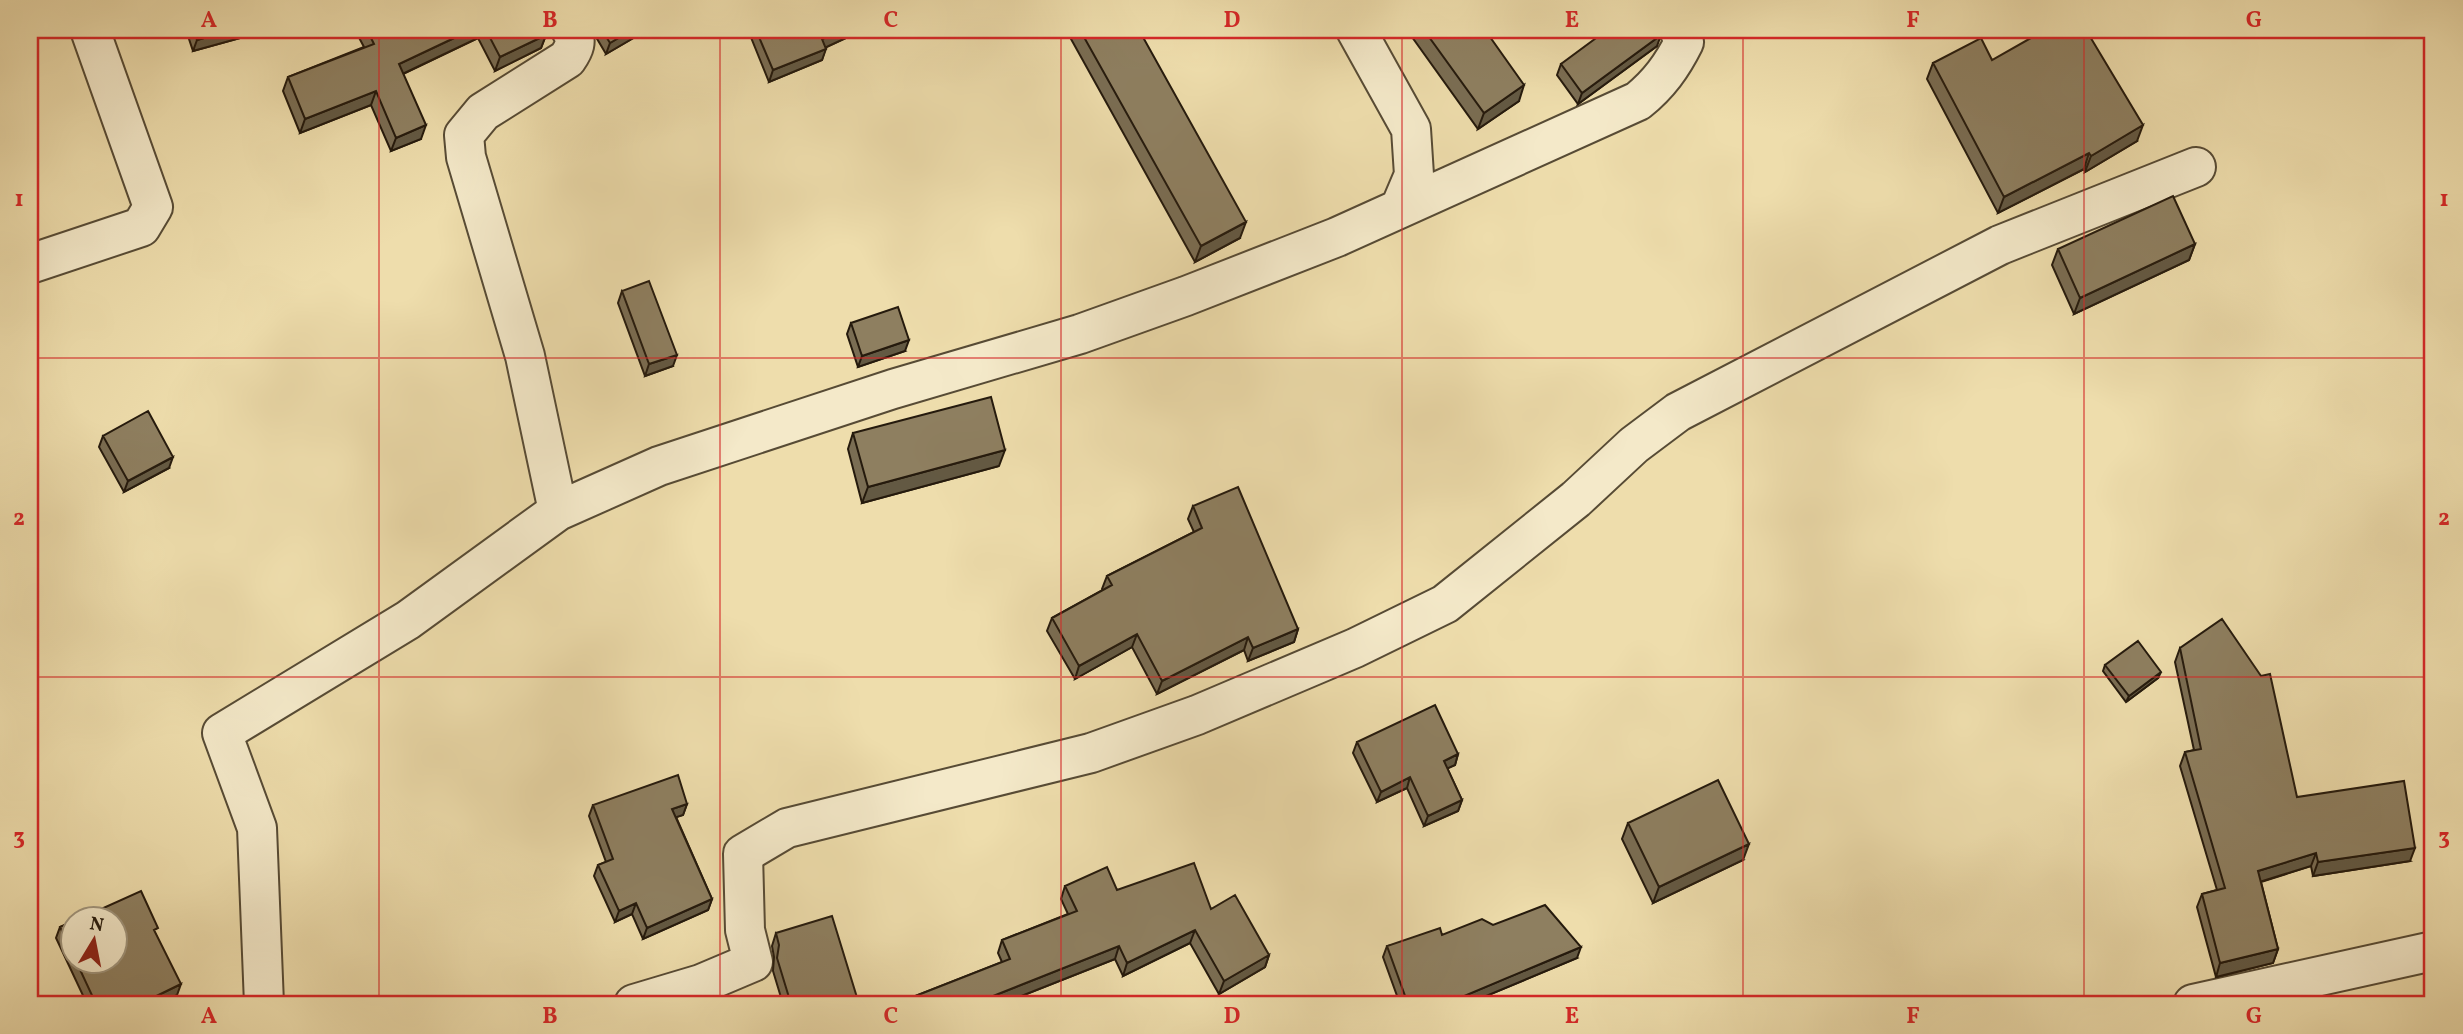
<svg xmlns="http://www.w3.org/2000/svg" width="2463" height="1034" font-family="Vollkorn,serif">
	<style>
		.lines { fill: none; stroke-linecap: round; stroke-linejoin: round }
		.minor-casing { stroke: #574b35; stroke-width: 42 }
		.minor { stroke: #f4e9c9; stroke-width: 38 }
		.wall { fill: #7a6d53; stroke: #251a0d; stroke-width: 2 }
		.shaded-wall { fill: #635943; stroke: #251a0d; stroke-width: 2 }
		.building { fill: #8e7f60; stroke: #251a0d; stroke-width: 2 }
		.grid { fill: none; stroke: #d62828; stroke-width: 2; stroke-opacity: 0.55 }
		.neatline { fill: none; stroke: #d62828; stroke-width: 2.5 }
		.grid-label { font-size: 23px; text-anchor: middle; font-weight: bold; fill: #d62828 }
	</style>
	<rect width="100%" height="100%" fill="#eeddac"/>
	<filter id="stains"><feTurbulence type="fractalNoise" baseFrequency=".00286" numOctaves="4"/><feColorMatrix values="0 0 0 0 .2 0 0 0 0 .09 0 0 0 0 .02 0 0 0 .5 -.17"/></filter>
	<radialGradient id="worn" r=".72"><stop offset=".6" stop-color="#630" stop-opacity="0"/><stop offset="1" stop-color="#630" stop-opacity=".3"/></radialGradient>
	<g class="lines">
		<defs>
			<path id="minor" d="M 1356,30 L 1411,129 L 1414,175 L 1400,208
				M 30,264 L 141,227 L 153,207 L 90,30
				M 558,511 L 525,356 L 466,157 L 464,135 L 483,112 L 567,59 C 574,49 578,41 571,30
				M 264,1004 L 257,828 L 222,733 L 408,620 L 558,511 L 659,466 L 893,389 L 1080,334 L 1186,296 L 1337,237 L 1638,101 C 1659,84 1672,66 1684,42 L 1679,30
				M 634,1004 L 701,984 L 753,962 L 745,930 L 743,854 L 787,828 L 1091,753 L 1197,715 L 1355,648 L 1445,604 L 1576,499 L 1634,445 L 1678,412 L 2000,245 L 2196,167
				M 2193,1004 L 2433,951"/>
		</defs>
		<use href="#minor" class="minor-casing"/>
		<use href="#minor" class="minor"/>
	</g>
	<path class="wall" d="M 186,30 L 246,30 L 244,37 L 193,51 Z
		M 355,30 L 543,30 L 546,35 L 541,48 L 495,71 L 478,38 L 403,74 L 421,139 L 391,151 L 371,105 L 300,133 L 283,91 L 288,77 L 364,47 Z
		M 594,30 L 647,30 L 606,54 L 596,37 Z
		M 748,30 L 863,30 L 826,47 L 822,60 L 769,82 Z
		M 1066,30 L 1139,30 L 1240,238 L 1195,262 Z
		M 1407,30 L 1485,30 L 1519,101 L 1478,129 Z
		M 1657,46 L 1578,104 L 1557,75 L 1561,64 Z
		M 1992,60 L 2137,141 L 2085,172 L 2084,169 L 1998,213 L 1927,79 L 1933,63 Z
		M 2195,244 L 2189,260 L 2074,314 L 2052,265 L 2058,249 Z
		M 622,291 L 673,366 L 645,376 L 618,303 Z
		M 851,323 L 905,351 L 858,367 L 847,334 Z
		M 853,433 L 999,466 L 862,503 L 848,449 Z
		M 103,436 L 169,468 L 124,492 L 99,447 Z
		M 1193,506 L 1298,629 L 1294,642 L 1248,661 L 1244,650 L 1157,694 L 1132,647 L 1075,679 L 1047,631 L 1052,618 L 1103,590 L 1102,589 L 1107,576 L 1194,532 L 1188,519 Z
		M 2180,648 L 2297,797 L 2410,861 L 2313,876 L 2311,866 L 2261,882 L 2278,949 L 2273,963 L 2216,977 L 2197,907 L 2202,894 L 2217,890 L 2180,766 L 2185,752 L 2194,750 L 2175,662 Z
		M 2105,665 L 2158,678 L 2126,702 L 2103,671 Z
		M 1357,742 L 1458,754 L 1455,765 L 1447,768 L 1462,800 L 1458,811 L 1424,826 L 1407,788 L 1377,802 L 1353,753 Z
		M 687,804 L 683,815 L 676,817 L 712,899 L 708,910 L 643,939 L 632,914 L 615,922 L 594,876 L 598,865 L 606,862 L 589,816 L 593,805 Z
		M 1628,823 L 1743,860 L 1653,903 L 1622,839 Z
		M 1065,886 L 1117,890 L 1211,909 L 1269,955 L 1265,967 L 1219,994 L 1190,943 L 1123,976 L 1115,959 L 1001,1004 L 895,1004 L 1002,962 L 998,953 L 1002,940 L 1068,914 L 1061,899 Z
		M 74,921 L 74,961 L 116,961 L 156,935 L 177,995 L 159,1004 L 87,1004 L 56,938 L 60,927 Z
		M 1493,925 L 1577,958 L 1467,1004 L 1400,1004 L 1383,957 L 1387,946 Z
		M 776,933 L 859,1004 L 783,1004 L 773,971 L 774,957 L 772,946 Z"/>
	<path class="shaded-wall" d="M 233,30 L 246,30 L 244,37 L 193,51 L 197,40 Z
		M 471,30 L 481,30 L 478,38 L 394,78 L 399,64 Z
		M 632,30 L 647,30 L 606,54 L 610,43 Z
		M 843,30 L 863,30 L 818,51 L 822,39 Z
		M 546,35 L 541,48 L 495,71 L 500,57 Z
		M 1661,35 L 1657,46 L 1578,104 L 1582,93 Z
		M 826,49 L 822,60 L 769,82 L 773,70 Z
		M 1524,85 L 1519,101 L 1478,129 L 1484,113 Z
		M 376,91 L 371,105 L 300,133 L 305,119 Z
		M 426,125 L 421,139 L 391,151 L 396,138 Z
		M 2143,125 L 2137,141 L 2085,172 L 2091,156 Z
		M 2089,153 L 2084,169 L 1998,213 L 2004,197 Z
		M 1246,222 L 1240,238 L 1195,262 L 1201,246 Z
		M 2195,244 L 2189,260 L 2074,314 L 2080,298 Z
		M 909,340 L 905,351 L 858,367 L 862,356 Z
		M 677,355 L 673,366 L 645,376 L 649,364 Z
		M 1005,450 L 999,466 L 862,503 L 868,487 Z
		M 173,457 L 169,468 L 124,492 L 128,481 Z
		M 1298,629 L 1294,642 L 1248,661 L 1253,648 Z
		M 1137,634 L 1132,647 L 1075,679 L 1079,666 Z
		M 1248,637 L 1244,650 L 1157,694 L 1162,681 Z
		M 2161,672 L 2158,678 L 2126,702 L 2129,696 Z
		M 1458,754 L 1455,765 L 1440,772 L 1444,761 Z
		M 1410,777 L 1407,788 L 1377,802 L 1381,792 Z
		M 1462,800 L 1458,811 L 1424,826 L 1428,816 Z
		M 687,804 L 683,815 L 668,820 L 672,809 Z
		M 1749,844 L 1743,860 L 1653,903 L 1659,887 Z
		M 2415,848 L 2410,861 L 2313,876 L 2318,862 Z
		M 2316,853 L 2311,866 L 2253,884 L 2258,871 Z
		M 712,899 L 708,910 L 643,939 L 647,928 Z
		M 636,903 L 632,914 L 615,922 L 619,911 Z
		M 1195,930 L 1190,943 L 1123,976 L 1127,963 Z
		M 1119,946 L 1115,959 L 1001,1004 L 973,1004 Z
		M 1581,947 L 1577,958 L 1467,1004 L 1464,996 Z
		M 2278,949 L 2273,963 L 2216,977 L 2220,963 Z
		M 1269,955 L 1265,967 L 1219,994 L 1224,981 Z
		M 181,984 L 177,995 L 159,1004 L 140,1004 Z"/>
	<path class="building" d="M 194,30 L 233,30 L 197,40 Z
		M 367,30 L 471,30 L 399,64 L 426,125 L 396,138 L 376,91 L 305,119 L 288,77 L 374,44 Z
		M 486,30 L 543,30 L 546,35 L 500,57 Z
		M 602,30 L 632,30 L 610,43 Z
		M 756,30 L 843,30 L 822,39 L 826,49 L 773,70 Z
		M 1080,30 L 1139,30 L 1246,222 L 1201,246 Z
		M 1424,30 L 1485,30 L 1524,85 L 1484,113 Z
		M 1607,30 L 1657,30 L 1661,35 L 1582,93 L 1561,64 Z
		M 2045,30 L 2086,30 L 2143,125 L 2091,156 L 2089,153 L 2004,197 L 1933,63 L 1981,38 L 1992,60 Z
		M 2173,196 L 2195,244 L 2080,298 L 2058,249 Z
		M 649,281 L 677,355 L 649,364 L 622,291 Z
		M 898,307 L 909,340 L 862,356 L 851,323 Z
		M 991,397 L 1005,450 L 868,487 L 853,433 Z
		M 148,411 L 173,457 L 128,481 L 103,436 Z
		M 1238,487 L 1298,629 L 1253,648 L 1248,637 L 1162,681 L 1137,634 L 1079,666 L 1052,618 L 1112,585 L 1107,576 L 1202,528 L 1193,506 Z
		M 2222,619 L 2261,676 L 2270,674 L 2297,797 L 2404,781 L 2415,848 L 2318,862 L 2316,853 L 2258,871 L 2278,949 L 2220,963 L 2202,894 L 2225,888 L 2185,752 L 2201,749 L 2180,648 Z
		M 2138,641 L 2161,672 L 2129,696 L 2105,665 Z
		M 1435,705 L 1458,754 L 1444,761 L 1462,800 L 1428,816 L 1410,777 L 1381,792 L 1357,742 Z
		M 678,775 L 687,804 L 672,809 L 712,899 L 647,928 L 636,903 L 619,911 L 598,865 L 613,859 L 593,805 Z
		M 1718,780 L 1749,844 L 1659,887 L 1628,823 Z
		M 1194,863 L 1211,909 L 1235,895 L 1269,955 L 1224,981 L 1195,930 L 1127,963 L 1119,946 L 973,1004 L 895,1004 L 1010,959 L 1002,940 L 1077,911 L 1065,886 L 1107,867 L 1117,890 Z
		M 141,891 L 158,928 L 154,930 L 181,984 L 140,1004 L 96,1004 L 76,961 L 116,961 L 116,919 L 79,919 Z
		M 1545,905 L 1581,947 L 1464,996 L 1467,1004 L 1408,1004 L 1387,946 L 1440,928 L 1442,935 L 1482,919 L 1493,925 Z
		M 832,916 L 859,1004 L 791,1004 L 777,958 L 779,945 L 776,933 Z
		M 74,921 L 74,956 L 60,927 Z"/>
	<path class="grid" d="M 379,30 L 379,1004M 720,30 L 720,1004M 1061,30 L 1061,1004M 1402,30 L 1402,1004M 1743,30 L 1743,1004M 2084,30 L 2084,1004M 30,358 L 2433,358M 30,677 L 2433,677"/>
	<rect width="2463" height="1034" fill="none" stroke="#eeddac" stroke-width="77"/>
	<g transform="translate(94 940) rotate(10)"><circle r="33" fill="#f4e9c9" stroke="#a1967e" stroke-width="2"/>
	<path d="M0-5L12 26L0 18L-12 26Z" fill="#8f2418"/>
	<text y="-10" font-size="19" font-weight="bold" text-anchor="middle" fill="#251a0d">N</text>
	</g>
	<rect x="38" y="38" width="2386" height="958" class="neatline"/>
	<g class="grid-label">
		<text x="209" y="27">A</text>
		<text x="550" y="27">B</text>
		<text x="891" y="27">C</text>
		<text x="1232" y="27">D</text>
		<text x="1572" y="27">E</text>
		<text x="1913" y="27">F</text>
		<text x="2254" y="27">G</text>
		<text x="19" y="206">1</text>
		<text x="2444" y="206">1</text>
		<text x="19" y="525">2</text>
		<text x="2444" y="525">2</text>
		<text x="19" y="844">3</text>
		<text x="2444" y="844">3</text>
		<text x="209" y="1023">A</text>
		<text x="550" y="1023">B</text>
		<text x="891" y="1023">C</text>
		<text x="1232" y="1023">D</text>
		<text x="1572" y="1023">E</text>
		<text x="1913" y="1023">F</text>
		<text x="2254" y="1023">G</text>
	</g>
	<rect width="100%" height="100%" filter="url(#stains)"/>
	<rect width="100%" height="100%" fill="url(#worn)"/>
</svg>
